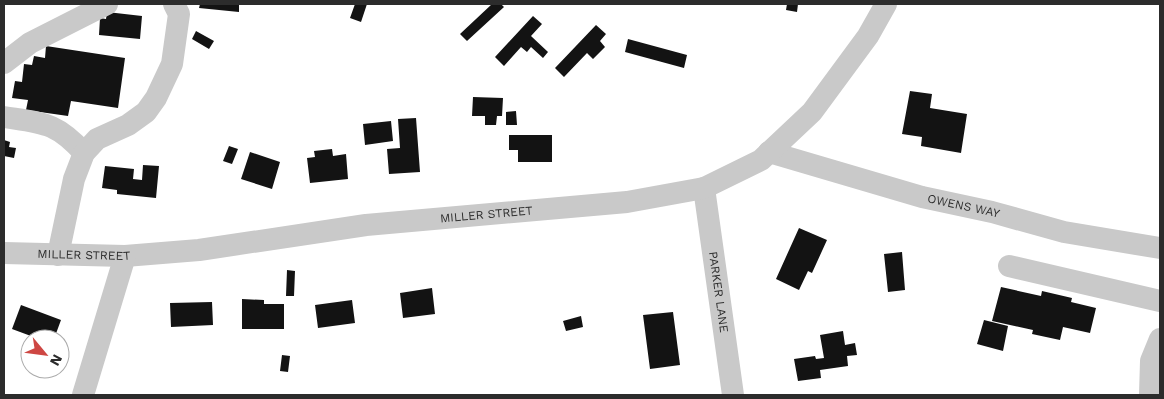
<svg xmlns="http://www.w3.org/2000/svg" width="1164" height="399" font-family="'Work Sans',sans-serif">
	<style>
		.building { fill: #131313 }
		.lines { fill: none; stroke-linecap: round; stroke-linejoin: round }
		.minor { stroke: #c9c9c9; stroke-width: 22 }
		.labels { text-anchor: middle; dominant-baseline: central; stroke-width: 5; stroke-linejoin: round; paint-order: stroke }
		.street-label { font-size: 12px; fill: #2c2c2c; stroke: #fff }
	</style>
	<rect width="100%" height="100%" fill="#fff"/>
	<path class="building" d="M 200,4 L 239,4 L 239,12 L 199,8 Z
		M 355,4 L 367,4 L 361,22 L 350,18 Z
		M 492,4 L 501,4 L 504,7 L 467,41 L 460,34 Z
		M 787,4 L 798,4 L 797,12 L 786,10 Z
		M 107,12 L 142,16 L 140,39 L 99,35 L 100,18 L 106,19 Z
		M 533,16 L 542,24 L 531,36 L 548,52 L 543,58 L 531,47 L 527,52 L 521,47 L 504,66 L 495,57 Z
		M 596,25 L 606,34 L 600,41 L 605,47 L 593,59 L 587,53 L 564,77 L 555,68 Z
		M 196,31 L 214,41 L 209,49 L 192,39 Z
		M 628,39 L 687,55 L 684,68 L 625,52 Z
		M 46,46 L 125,58 L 118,108 L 71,101 L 68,116 L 26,110 L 28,100 L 12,98 L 15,81 L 22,82 L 24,64 L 32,65 L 34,56 L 45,58 Z
		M 910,91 L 932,94 L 930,108 L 967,114 L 961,153 L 921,146 L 922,137 L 902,134 Z
		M 473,97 L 503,98 L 502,116 L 497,116 L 496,125 L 485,125 L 485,116 L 472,116 Z
		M 516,111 L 517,125 L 506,125 L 506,112 Z
		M 416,118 L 420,172 L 389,174 L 387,149 L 400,148 L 398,119 Z
		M 391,121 L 393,141 L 365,145 L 363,124 Z
		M 509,135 L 552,135 L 552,162 L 518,162 L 518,150 L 509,150 Z
		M 4,140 L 10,142 L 9,147 L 16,148 L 14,158 L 4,156 Z
		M 229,146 L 238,149 L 232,164 L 223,161 Z
		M 332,149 L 333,156 L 346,154 L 348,179 L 310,183 L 307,158 L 315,157 L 314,151 Z
		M 250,152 L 280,162 L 272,189 L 241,179 Z
		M 143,165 L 159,166 L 156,198 L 117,194 L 117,190 L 102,188 L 105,166 L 134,169 L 133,179 L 142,180 Z
		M 799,228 L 827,240 L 812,273 L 808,271 L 799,290 L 776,279 Z
		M 902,252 L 905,290 L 888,292 L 884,254 Z
		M 287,270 L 295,271 L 294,296 L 286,296 Z
		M 1001,287 L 1041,296 L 1042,291 L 1072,298 L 1071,302 L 1096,308 L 1090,333 L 1063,327 L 1060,340 L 1032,334 L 1033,330 L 992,321 Z
		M 432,288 L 435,314 L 403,318 L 400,293 Z
		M 242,299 L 264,300 L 264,304 L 284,304 L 284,329 L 242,329 Z
		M 352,300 L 355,323 L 318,328 L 315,305 Z
		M 212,302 L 213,325 L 171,327 L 170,303 Z
		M 21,305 L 61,320 L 54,339 L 39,339 L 12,329 Z
		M 673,312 L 680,365 L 650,369 L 643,315 Z
		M 581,316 L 583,327 L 566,331 L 563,321 Z
		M 984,320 L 1008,326 L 1003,351 L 977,344 Z
		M 843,331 L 845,345 L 855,343 L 857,355 L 847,356 L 848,366 L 820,370 L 821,378 L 798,381 L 794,359 L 815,356 L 816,359 L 824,358 L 820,335 Z
		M 282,355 L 290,356 L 288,372 L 280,371 Z"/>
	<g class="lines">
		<g class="minor">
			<path d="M 4,63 L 30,43 L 107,4"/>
			<path d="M 4,117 C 43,123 56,122 84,153"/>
			<path id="s1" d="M 769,152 L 922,197 L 992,212 L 1064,232 L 1160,248"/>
			<path id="s2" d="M 704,188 L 733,395"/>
			<path id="s3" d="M 4,253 L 125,256 L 199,250 L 366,225 L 627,202 L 704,188 L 761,160 L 812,112 L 868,36 L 886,4"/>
			<path d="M 58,255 L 74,179 L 84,153 L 97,139 L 128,125 L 146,112 L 156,98 L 172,64 L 179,14 L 174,4"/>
			<path d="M 1009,266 L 1160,301"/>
			<path d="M 83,395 L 125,256"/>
			<path d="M 1150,395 L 1151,361 L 1160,339"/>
		</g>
	</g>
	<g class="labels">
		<g class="street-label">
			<text stroke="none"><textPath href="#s1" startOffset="202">OWENS WAY</textPath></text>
			<text stroke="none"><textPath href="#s3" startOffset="485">MILLER STREET</textPath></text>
			<text stroke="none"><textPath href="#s3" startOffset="80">MILLER STREET</textPath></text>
			<text stroke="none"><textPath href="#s2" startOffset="105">PARKER LANE</textPath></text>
		</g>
	</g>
	<rect width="1164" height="399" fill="none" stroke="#2c2c2c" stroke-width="10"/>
	<g transform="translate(45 354) rotate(119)"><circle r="24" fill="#ffffff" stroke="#ababab"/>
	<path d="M0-4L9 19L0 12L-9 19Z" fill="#ce4743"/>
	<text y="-8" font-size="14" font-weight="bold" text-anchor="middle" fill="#2c2c2c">N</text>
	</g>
</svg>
